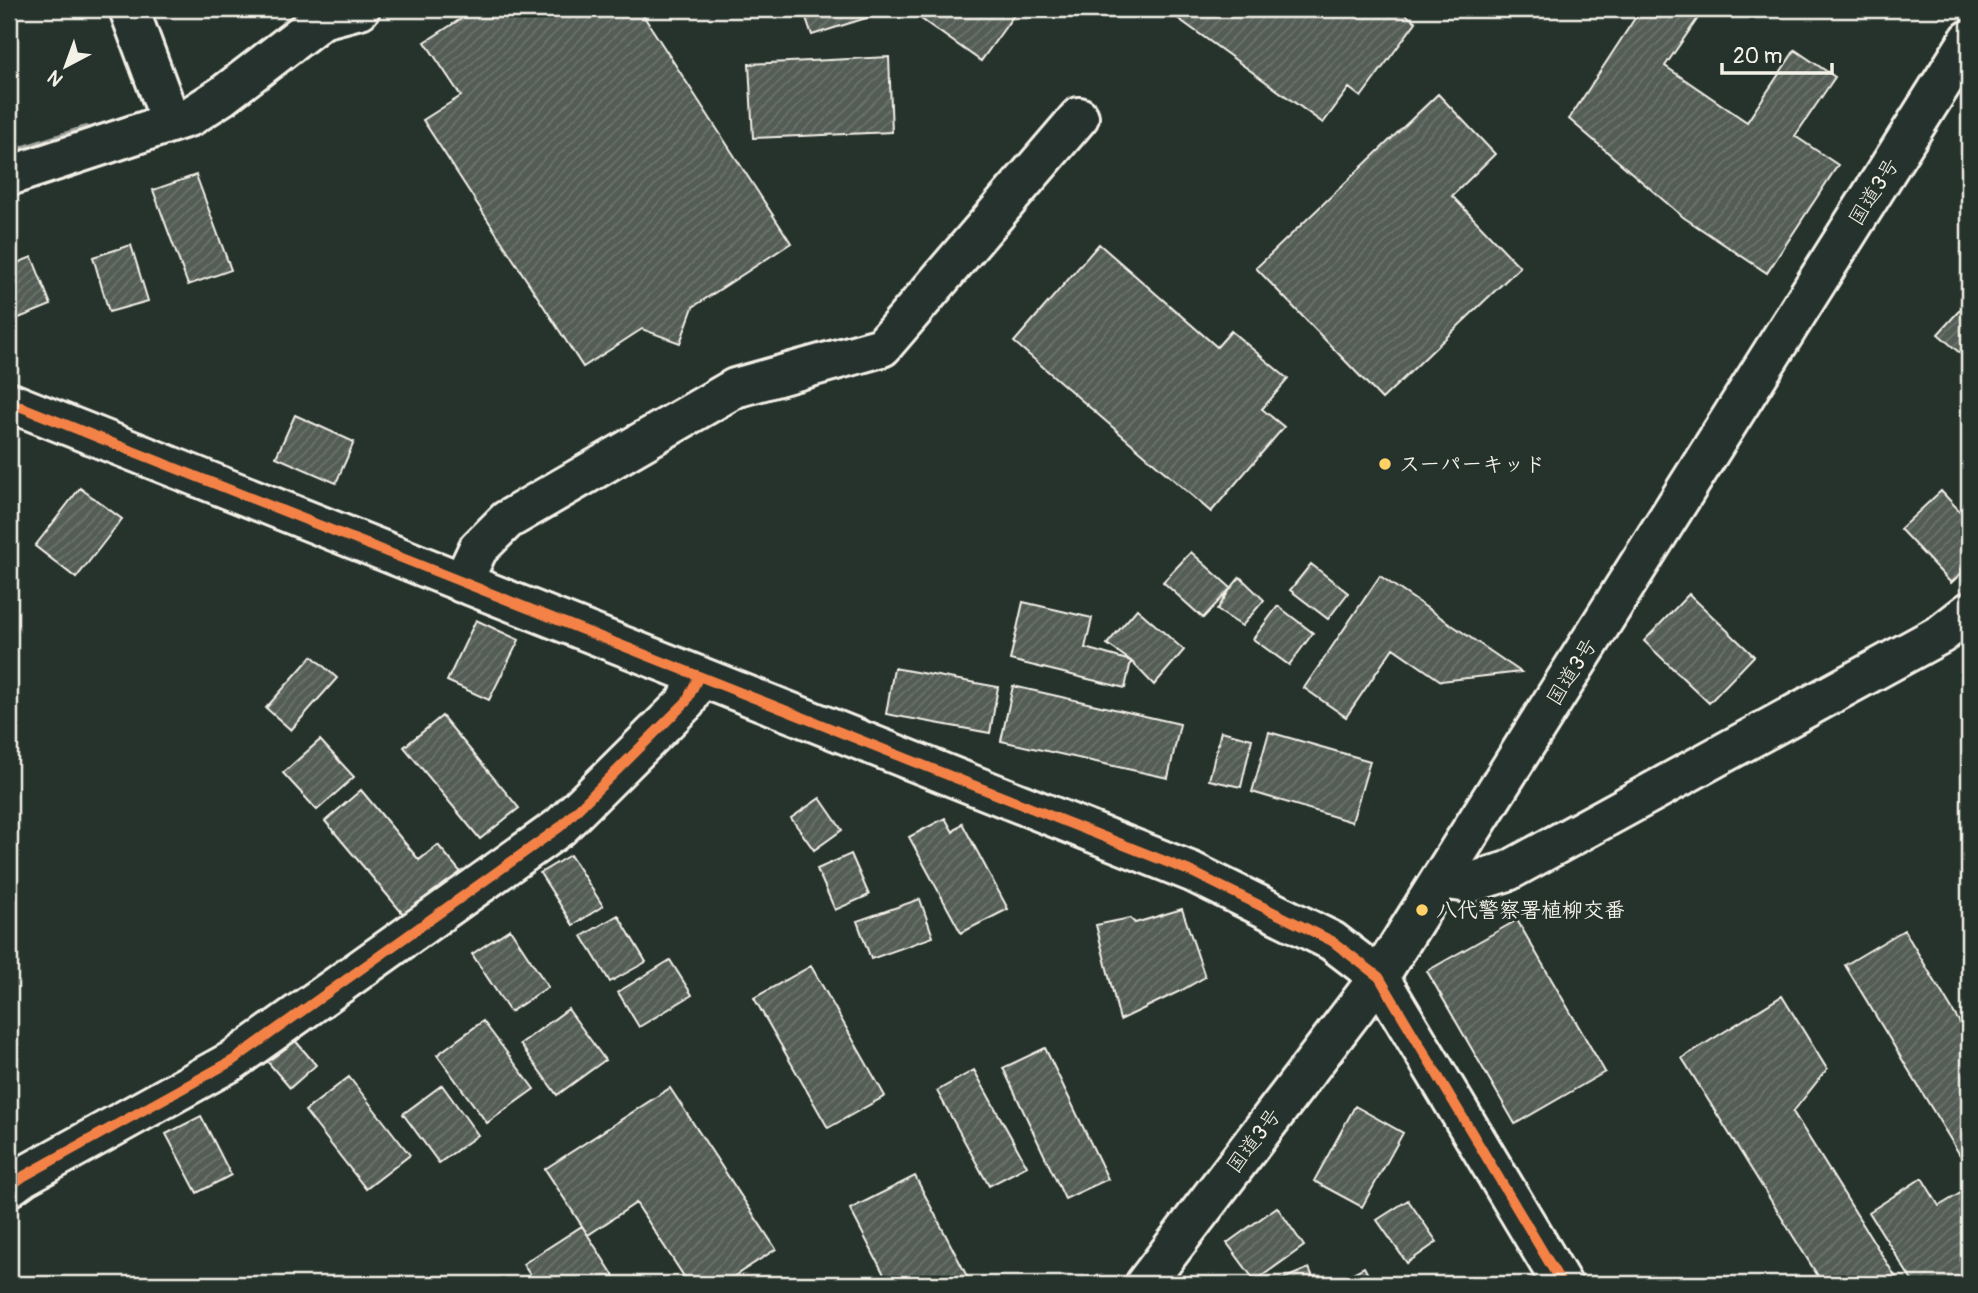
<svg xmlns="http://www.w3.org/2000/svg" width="1978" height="1293" font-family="Pangolin,'Klee One',sans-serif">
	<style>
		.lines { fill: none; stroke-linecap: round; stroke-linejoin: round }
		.stream { stroke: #9fa39b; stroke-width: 10 }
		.building { fill: url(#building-hatch); stroke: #f4f1e8; stroke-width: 2 }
		.minor-casing { stroke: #f4f1e8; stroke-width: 44 }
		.highway-casing { stroke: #f4f1e8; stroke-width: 44 }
		.minor { stroke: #26332d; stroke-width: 38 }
		.highway { stroke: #26332d; stroke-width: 38 }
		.cycleway-casing { stroke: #26332d; stroke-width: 15 }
		.cycleway { stroke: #f48246; stroke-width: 10 }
		.poi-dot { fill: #ffd166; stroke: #26332d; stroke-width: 2.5 }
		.labels { text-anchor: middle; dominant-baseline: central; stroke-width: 6; stroke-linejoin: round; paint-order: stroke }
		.street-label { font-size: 21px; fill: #f4f1e8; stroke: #26332d }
		.poi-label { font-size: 21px; font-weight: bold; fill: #f4f1e8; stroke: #26332d; text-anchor: start }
	</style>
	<defs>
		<pattern id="building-hatch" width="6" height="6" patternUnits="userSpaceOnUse" patternTransform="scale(1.75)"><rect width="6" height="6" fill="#525c55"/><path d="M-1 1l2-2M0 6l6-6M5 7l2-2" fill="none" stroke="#6c746d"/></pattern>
	</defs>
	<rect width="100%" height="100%" fill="#26332d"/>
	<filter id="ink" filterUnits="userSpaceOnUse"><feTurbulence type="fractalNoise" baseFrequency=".0143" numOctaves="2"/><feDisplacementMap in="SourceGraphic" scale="14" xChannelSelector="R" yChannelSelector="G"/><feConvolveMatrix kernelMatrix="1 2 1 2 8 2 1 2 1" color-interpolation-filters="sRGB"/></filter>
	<g filter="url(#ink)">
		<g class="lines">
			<path class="stream" d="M 9,155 L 86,130"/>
		</g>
		<path class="building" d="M 476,9 L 639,9 L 791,243 L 693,307 L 680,343 L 642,329 L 583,367 L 423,120 L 461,96 L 425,42 Z
			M 803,9 L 895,9 L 812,35 Z
			M 907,9 L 1006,9 L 1014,15 L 981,61 Z
			M 1165,9 L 1398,9 L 1416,22 L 1361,97 L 1349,88 L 1323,123 Z
			M 1641,9 L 1684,9 L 1698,18 L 1665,66 L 1747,122 L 1795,50 L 1835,77 L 1795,136 L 1838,165 L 1767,273 L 1683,217 L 1569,119 Z
			M 889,57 L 892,132 L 753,138 L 749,64 Z
			M 1438,94 L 1495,154 L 1452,196 L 1520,267 L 1382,399 L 1256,268 Z
			M 196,175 L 231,270 L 188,285 L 153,190 Z
			M 1099,244 L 1217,347 L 1231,331 L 1288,379 L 1262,409 L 1284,427 L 1211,512 L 1014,342 Z
			M 131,245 L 148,301 L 109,312 L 93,257 Z
			M 32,257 L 51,305 L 9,322 L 9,265 L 9,266 Z
			M 1966,303 L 1969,306 L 1969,361 L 1938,334 Z
			M 295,415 L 354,442 L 336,483 L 276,457 Z
			M 80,488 L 122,519 L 76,578 L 35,546 Z
			M 1941,491 L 1969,521 L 1969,566 L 1951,583 L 1900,529 Z
			M 1191,552 L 1231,588 L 1203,618 L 1163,582 Z
			M 1311,564 L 1348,593 L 1328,619 L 1290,590 Z
			M 1380,576 L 1521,672 L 1441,681 L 1393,648 L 1346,717 L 1304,688 Z
			M 1240,577 L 1264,600 L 1242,626 L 1217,610 L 1231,588 Z
			M 1689,594 L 1754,656 L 1709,703 L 1644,641 Z
			M 1023,602 L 1092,618 L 1085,648 L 1131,661 L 1125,688 L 1010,660 Z
			M 1278,606 L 1313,633 L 1289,665 L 1253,639 Z
			M 1137,609 L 1184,650 L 1154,685 L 1131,661 L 1107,644 Z
			M 476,620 L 519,640 L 489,700 L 447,681 Z
			M 312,656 L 337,678 L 291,730 L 266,708 Z
			M 894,668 L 998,687 L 990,733 L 886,714 Z
			M 1013,686 L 1180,724 L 1168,778 L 1001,741 Z
			M 442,716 L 519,808 L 480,839 L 404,747 Z
			M 1221,731 L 1252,739 L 1241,787 L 1209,780 Z
			M 1269,732 L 1370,761 L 1352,822 L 1252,792 Z
			M 320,740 L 354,777 L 317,810 L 283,773 Z
			M 361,790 L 419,860 L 438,845 L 468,881 L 414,927 L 325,821 Z
			M 820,798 L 842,830 L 814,850 L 791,818 Z
			M 945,818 L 953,832 L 962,823 L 1008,909 L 961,933 L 909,837 Z
			M 851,854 L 869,895 L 835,910 L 817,869 Z
			M 570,855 L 603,906 L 573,925 L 540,873 Z
			M 920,899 L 933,937 L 871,959 L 857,921 Z
			M 1182,909 L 1205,977 L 1182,990 L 1120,1020 L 1096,925 L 1130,918 L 1135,923 Z
			M 618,915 L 646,962 L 610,982 L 582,936 Z
			M 1517,920 L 1605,1072 L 1515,1124 L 1427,971 Z
			M 510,929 L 548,987 L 510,1012 L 472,954 Z
			M 1904,930 L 1969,1038 L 1969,1170 L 1845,965 Z
			M 670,960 L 692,995 L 639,1027 L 618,992 Z
			M 811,966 L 885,1096 L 828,1128 L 754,998 Z
			M 1782,996 L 1827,1069 L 1793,1112 L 1900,1284 L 1823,1284 L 1682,1058 Z
			M 568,1009 L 605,1060 L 557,1095 L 520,1044 Z
			M 483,1021 L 534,1089 L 487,1123 L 437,1055 Z
			M 293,1038 L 316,1065 L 290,1088 L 267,1061 Z
			M 1045,1048 L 1108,1179 L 1065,1199 L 1003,1068 Z
			M 974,1070 L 1027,1166 L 989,1186 L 937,1091 Z
			M 349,1077 L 410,1155 L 366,1189 L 305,1111 Z
			M 442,1085 L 478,1135 L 439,1163 L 403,1114 Z
			M 670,1088 L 776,1249 L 722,1284 L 689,1284 L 636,1203 L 588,1235 L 545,1169 Z
			M 1355,1106 L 1403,1133 L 1362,1207 L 1314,1181 Z
			M 201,1116 L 231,1175 L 197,1193 L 166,1134 Z
			M 915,1176 L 971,1284 L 889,1284 L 850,1209 Z
			M 1922,1178 L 1939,1206 L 1969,1188 L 1969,1270 L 1946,1284 L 1914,1284 L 1869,1212 Z
			M 1408,1200 L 1437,1242 L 1407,1263 L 1377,1220 Z
			M 1277,1207 L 1304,1246 L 1255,1281 L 1227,1243 Z
			M 582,1226 L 619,1284 L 536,1284 L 523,1264 Z
			M 1364,1267 L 1373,1284 L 1333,1284 Z
			M 1309,1268 L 1316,1284 L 1277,1284 L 1276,1282 Z"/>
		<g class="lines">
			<defs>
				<path id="minor" d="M 129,9 L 171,122
					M 9,176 L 191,116 L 222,96 L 322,19 L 360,9
					M 9,402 L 1192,872 L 1332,941 L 1379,977 L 1562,1284
					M 462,583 L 478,549 L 507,520 L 735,388 L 882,347 L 1079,117
					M 1441,879 L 1469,883 L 1508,871 L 1941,634 L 1969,612
					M 9,1187 L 24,1176 L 232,1061 L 560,827 L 686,702 L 699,676"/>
				<path id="highway" d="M 1145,1284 L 1379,977 L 1969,40"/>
			</defs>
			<use href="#minor" class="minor-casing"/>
			<use href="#highway" class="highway-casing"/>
			<use href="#minor" class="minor"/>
			<use href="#highway" class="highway"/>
			<defs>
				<path id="cycleway" d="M 9,402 L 1192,872 L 1332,941 L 1379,977 L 1562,1284
					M 9,1187 L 24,1176 L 232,1061 L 560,827 L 686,702 L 699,676"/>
			</defs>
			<use href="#cycleway" class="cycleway-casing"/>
			<use href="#cycleway" class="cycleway"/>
		</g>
	</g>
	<g class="poi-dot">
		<circle cx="1385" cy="464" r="7"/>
		<circle cx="1422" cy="910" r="7"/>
	</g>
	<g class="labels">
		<g class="street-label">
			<text transform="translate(1874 192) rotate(-58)">国道3号</text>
			<text transform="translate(1572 672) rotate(-58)">国道3号</text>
			<text transform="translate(1254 1141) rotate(-53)">国道3号</text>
		</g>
		<g class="poi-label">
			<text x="1399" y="464">スーパーキッド</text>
			<text x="1436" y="910">八代警察署植柳交番</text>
		</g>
	</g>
	<rect width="1978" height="1293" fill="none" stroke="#26332d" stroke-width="35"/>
	<rect x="18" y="18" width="1943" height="1258" fill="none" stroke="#f4f1e8" stroke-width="2.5" filter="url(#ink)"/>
	<g transform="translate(66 66) rotate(221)" stroke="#26332d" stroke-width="5" paint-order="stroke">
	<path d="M0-5L12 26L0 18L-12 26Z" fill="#f4f1e8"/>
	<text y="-10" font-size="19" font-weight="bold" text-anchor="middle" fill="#f4f1e8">N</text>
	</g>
	<path d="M1722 63v10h110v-10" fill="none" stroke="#f4f1e8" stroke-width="3.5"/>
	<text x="1733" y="63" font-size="21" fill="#f4f1e8" stroke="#26332d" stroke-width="5" paint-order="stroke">20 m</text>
</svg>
